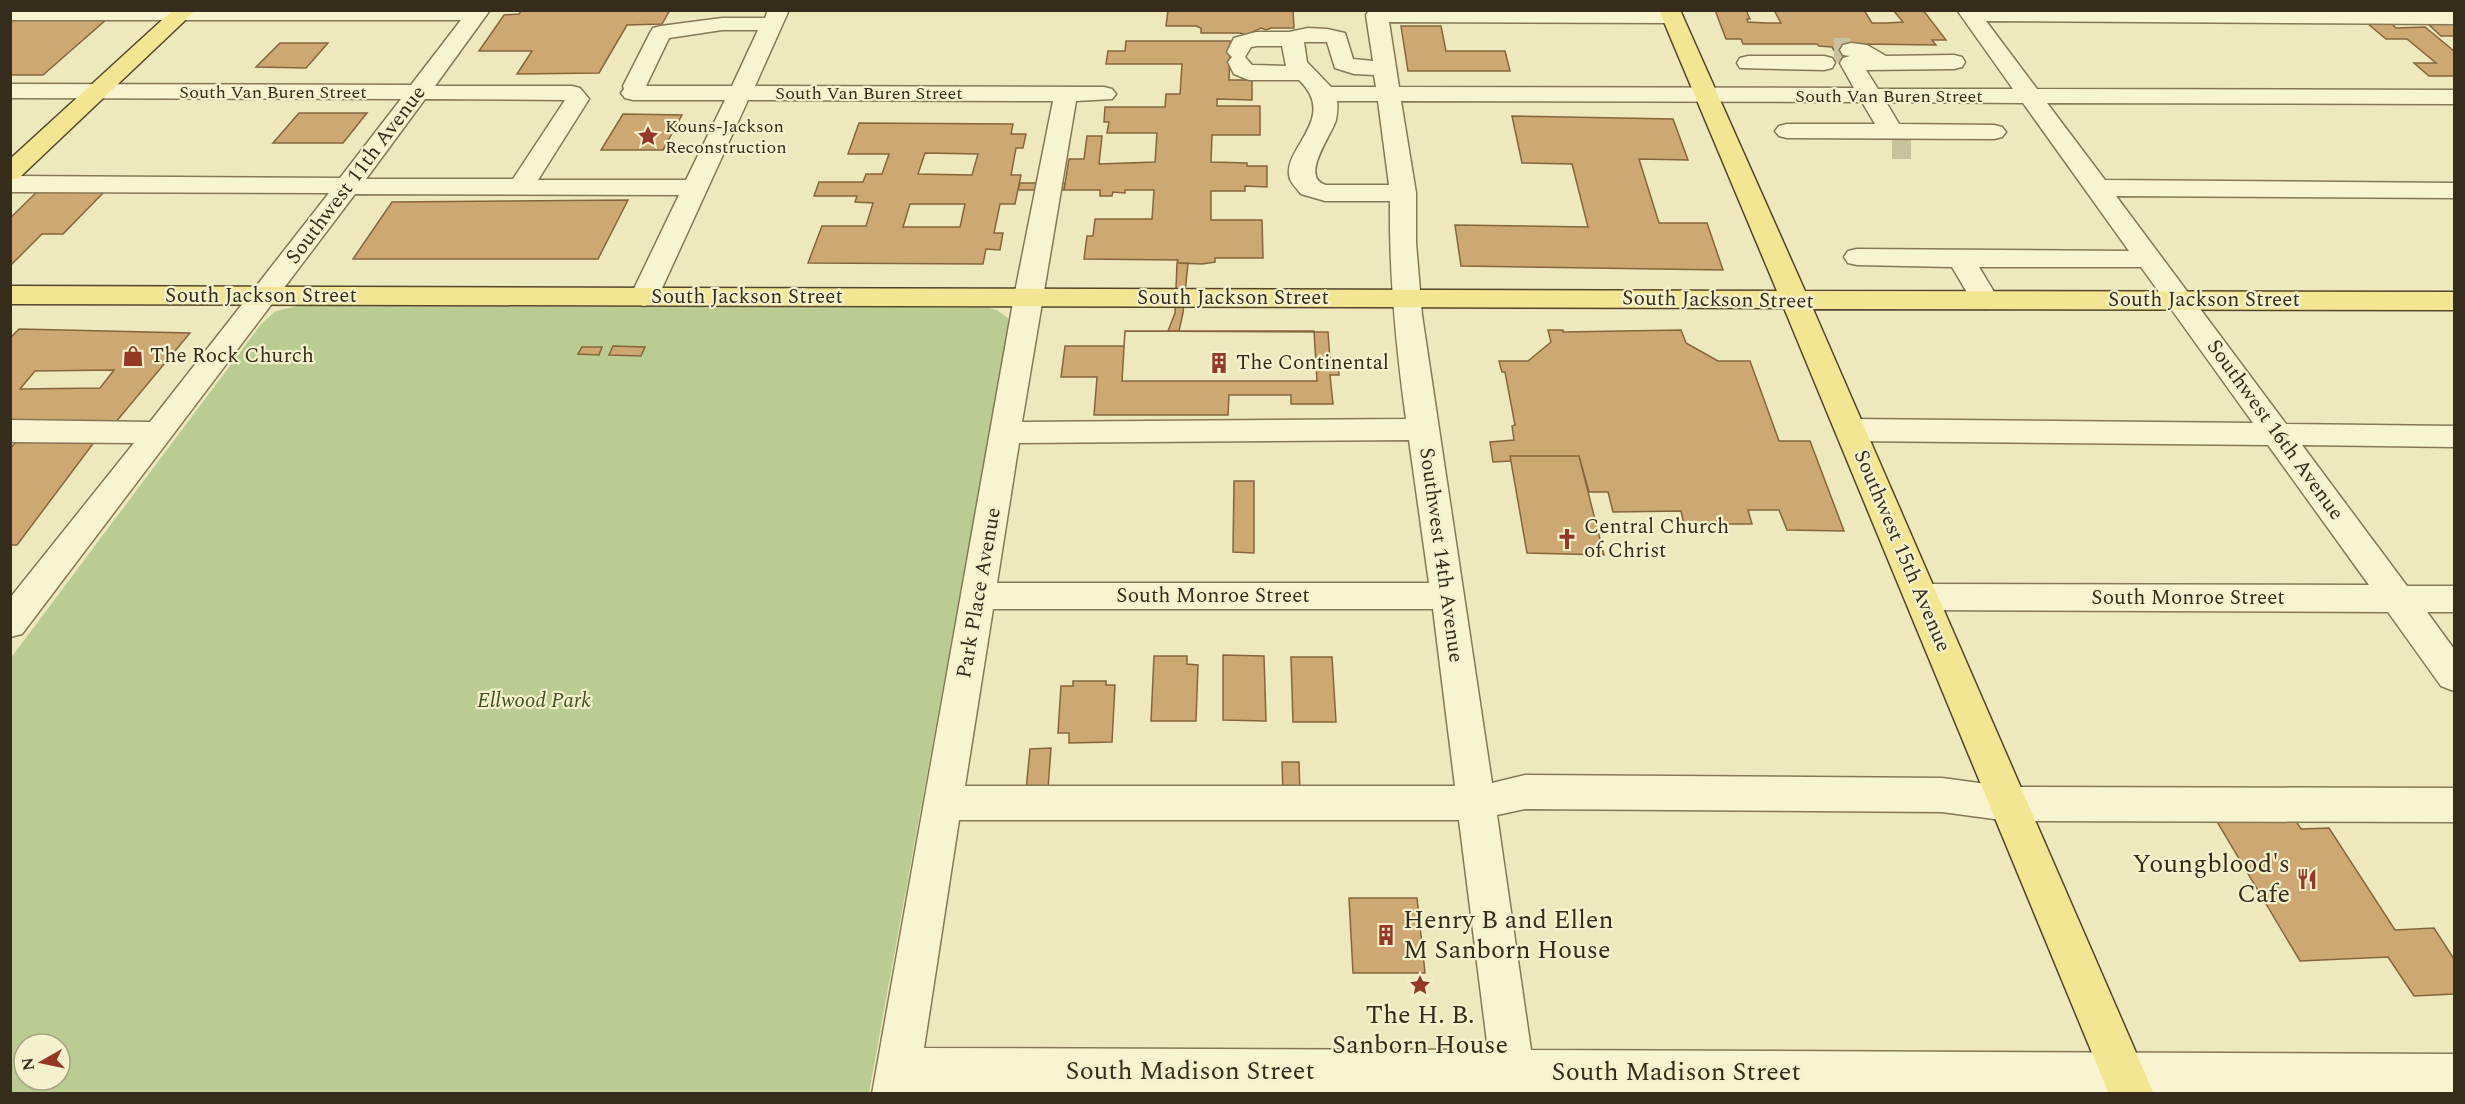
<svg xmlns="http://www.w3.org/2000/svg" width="2465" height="1104" font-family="Spectral,serif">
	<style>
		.green { fill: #bacc91; fill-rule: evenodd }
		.building { fill: #cda872; stroke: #85663c; stroke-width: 1.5; fill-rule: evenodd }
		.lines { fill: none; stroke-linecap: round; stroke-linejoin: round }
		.minor-tunnel { stroke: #c9c29d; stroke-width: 24; stroke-dasharray: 24 12; stroke-linecap: butt }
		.minor-casing { stroke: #867856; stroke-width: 3 }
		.major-casing { stroke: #53452b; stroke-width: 3 }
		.minor { fill: #f9f4d0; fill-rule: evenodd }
		.major { fill: #f3e693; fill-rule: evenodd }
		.labels { text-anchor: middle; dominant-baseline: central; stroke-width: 4.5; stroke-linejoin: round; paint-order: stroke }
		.far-street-label { font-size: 18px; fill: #352c1b; stroke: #f5f1cc }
		.far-poi-label { font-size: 18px; fill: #352c1b; stroke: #f5f1cc; text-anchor: start }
		.street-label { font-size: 21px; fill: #352c1b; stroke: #f5f1cc }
		.poi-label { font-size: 21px; fill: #352c1b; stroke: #f5f1cc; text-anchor: start }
		.park-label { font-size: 21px; font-style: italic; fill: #3d5121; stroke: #f5f1cc }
		.near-poi-label { font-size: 26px; fill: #352c1b; stroke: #f5f1cc; text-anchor: end }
		.near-street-label { font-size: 26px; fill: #352c1b; stroke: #f5f1cc }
	</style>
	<rect width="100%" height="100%" fill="#eee8bd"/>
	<path class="green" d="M 298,306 L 989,308 L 997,310 L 1008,318 L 1009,324 L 869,1093 L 11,1093 L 10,659 L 262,323 L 276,311 ZM 24,1044 L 60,1044 L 60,1080 L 24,1080 Z"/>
	<path class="building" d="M 522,10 L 670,10 L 662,24 L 627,25 L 599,73 L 517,74 L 532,51 L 479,51 L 504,15 L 519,14 Z
		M 1168,10 L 1293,10 L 1294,28 L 1271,28 L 1266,30 L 1261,28 L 1246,35 L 1240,33 L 1201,33 L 1201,28 L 1196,26 L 1166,26 Z
		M 1715,10 L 1746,10 L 1750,19 L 1747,19 L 1748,22 L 1766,23 L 1781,23 L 1774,10 L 1864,10 L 1872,23 L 1887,23 L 1903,22 L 1893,10 L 1923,10 L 1946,40 L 1932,40 L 1936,45 L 1860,44 L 1862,46 L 1856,59 L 1839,59 L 1832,47 L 1819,46 L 1817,44 L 1743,44 L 1741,39 L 1726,39 Z
		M 10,18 L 108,18 L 43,75 L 10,75 Z
		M 2426,22 L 2454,23 L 2454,36 L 2441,36 Z
		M 2367,23 L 2391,23 L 2396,28 L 2425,27 L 2454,51 L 2454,76 L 2429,76 L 2414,63 L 2436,63 L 2407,39 L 2386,39 Z
		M 1401,26 L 1441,26 L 1446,51 L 1505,51 L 1510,71 L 1408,71 Z
		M 1126,41 L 1230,41 L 1229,80 L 1252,80 L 1252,100 L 1217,99 L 1217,106 L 1260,106 L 1260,135 L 1212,135 L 1211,162 L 1247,163 L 1247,166 L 1267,166 L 1267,187 L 1245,186 L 1245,191 L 1211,191 L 1211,220 L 1262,220 L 1263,258 L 1215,258 L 1215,262 L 1202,264 L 1177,263 L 1178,260 L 1084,259 L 1087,236 L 1093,236 L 1095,219 L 1152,219 L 1154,190 L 1125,190 L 1125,193 L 1113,192 L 1112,196 L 1100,196 L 1100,190 L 1064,190 L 1069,159 L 1084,159 L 1087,136 L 1102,136 L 1099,164 L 1155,162 L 1157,133 L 1107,133 L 1109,122 L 1104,122 L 1105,107 L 1165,107 L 1166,94 L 1180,94 L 1182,64 L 1106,64 L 1108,51 L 1125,51 Z
		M 280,43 L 328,43 L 306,68 L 256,67 Z
		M 299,113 L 367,113 L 343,143 L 273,143 Z
		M 623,114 L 682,115 L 663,150 L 601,150 Z
		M 1512,116 L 1673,119 L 1688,160 L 1639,159 L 1659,223 L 1707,223 L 1723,270 L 1461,266 L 1455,225 L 1588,227 L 1572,164 L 1522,163 Z
		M 859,123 L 1013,124 L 1011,134 L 1026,134 L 1023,148 L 1016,148 L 1011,175 L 1021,175 L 1015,204 L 1000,204 L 994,233 L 1003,233 L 1000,250 L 986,249 L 983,264 L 808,263 L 822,226 L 866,226 L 873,203 L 855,202 L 857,196 L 814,196 L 819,182 L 863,182 L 866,174 L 882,174 L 889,154 L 848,154 ZM 925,153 L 978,154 L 972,175 L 918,174 ZM 910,204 L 965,204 L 960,227 L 903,227 Z
		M 1020,183 L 1065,183 L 1064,190 L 1018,190 Z
		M 38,191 L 105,191 L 63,234 L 42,234 L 10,266 L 10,218 Z
		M 628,200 L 598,259 L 353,259 L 392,202 Z
		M 1177,263 L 1188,263 L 1183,313 L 1179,331 L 1168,331 L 1175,313 Z
		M 19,329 L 190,333 L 115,423 L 10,422 L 10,338 ZM 114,370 L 100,388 L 20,389 L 35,371 Z
		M 1548,330 L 1563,330 L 1563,332 L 1681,330 L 1686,343 L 1718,361 L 1750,361 L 1779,441 L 1810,441 L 1844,531 L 1787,530 L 1779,510 L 1748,510 L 1752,524 L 1684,524 L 1681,511 L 1613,512 L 1608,492 L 1589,492 L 1579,456 L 1510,456 L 1511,461 L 1493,462 L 1490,442 L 1514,440 L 1512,426 L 1515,425 L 1505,372 L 1502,372 L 1499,361 L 1528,361 L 1551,342 Z
		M 1125,331 L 1328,332 L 1330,360 L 1338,360 L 1339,375 L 1330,375 L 1333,404 L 1291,404 L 1291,395 L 1229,395 L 1228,415 L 1094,415 L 1097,377 L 1061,377 L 1065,346 L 1124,346 Z
		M 1125,331 L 1314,331 L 1317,381 L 1122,381 Z
		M 613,346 L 645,347 L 641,356 L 609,355 Z
		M 582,347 L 602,347 L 599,355 L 578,354 Z
		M 95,441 L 17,545 L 10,545 L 10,449 L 16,442 Z
		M 1510,456 L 1579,456 L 1604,555 L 1527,553 Z
		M 1234,481 L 1254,481 L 1254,553 L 1233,552 Z
		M 1223,655 L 1264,656 L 1266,721 L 1223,720 Z
		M 1154,656 L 1187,656 L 1187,664 L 1198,665 L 1196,721 L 1151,721 Z
		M 1291,657 L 1332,657 L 1336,722 L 1293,722 Z
		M 1073,681 L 1106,681 L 1106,685 L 1115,685 L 1112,742 L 1069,743 L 1069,733 L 1058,733 L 1061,686 L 1073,686 Z
		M 1051,748 L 1048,789 L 1026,790 L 1030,749 Z
		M 1282,762 L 1299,762 L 1300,793 L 1283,793 Z
		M 2294,818 L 2301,829 L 2329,828 L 2395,930 L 2434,928 L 2454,959 L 2454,994 L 2414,996 L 2388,957 L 2300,961 L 2216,820 Z
		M 1349,898 L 1417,898 L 1425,973 L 1353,973 Z"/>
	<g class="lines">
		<path class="minor-tunnel" d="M 1834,50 L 1851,50
			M 1892,147 L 1911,147"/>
		<defs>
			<path id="minor" d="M 10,10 L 490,10 L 435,86 L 572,86 L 580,88 L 589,99 L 538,180 L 686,180 L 725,100 L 633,100 L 625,98 L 621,93 L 624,89 L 623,86 L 650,33 L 653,28 L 661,26 L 722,18 L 765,18 L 768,10 L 789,10 L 755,86 L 1104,87 L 1112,89 L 1116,94 L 1112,99 L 1076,101 L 1022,422 L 1406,419 C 1396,346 1389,274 1390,201 L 1325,201 L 1301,194 C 1298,190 1292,184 1290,179 C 1280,149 1340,119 1299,80 L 1249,80 L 1234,74 L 1228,62 L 1232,57 L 1227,52 L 1234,38 L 1256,32 L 1289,32 L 1308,28 L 1327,29 L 1345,33 L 1353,59 L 1373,61 L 1366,15 L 1369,10 L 1672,11 L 1680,12 L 1683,17 L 1680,22 L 1672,23 L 1389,22 L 1399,87 L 1854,88 L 1840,63 L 1843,58 L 1850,56 L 1843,55 L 1840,50 L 1843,45 L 1851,43 L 1867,45 L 1886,56 L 1954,55 L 1962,57 L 1965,62 L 1962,67 L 1954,69 L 1866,70 L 1878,89 L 2013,89 L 1957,10 L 2454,12 L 2454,24 L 1986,21 L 2037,89 L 2454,90 L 2454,104 L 2047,103 L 2105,180 L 2454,183 L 2454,198 L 2116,196 L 2286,424 L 2454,426 L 2454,447 L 2302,445 L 2407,586 L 2454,586 L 2454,612 L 2427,612 L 2454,649 L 2454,691 L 2441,686 L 2388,612 L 1922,610 L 1910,606 L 1905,597 L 1910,588 L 1922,584 L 2369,585 L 2268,445 L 1851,441 L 1840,437 L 1836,430 L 1840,423 L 1851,419 L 2253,423 L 2141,267 L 1979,267 L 1999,300 L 1995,306 L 1985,309 L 1975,306 L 1952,267 L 1857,265 L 1848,263 L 1844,257 L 1848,251 L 1857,249 L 2129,251 L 2023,103 L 1886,102 L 1899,124 L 1994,125 L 2002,127 L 2006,132 L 2002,137 L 1994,139 L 1787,138 L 1779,136 L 1775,131 L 1779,126 L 1787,124 L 1875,124 L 1862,102 L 1401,101 L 1416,193 L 1416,243 L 1422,315 L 1492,783 L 1525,775 L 1942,778 L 2009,787 L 2454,788 L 2454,822 L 2009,821 L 1942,812 L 1525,809 L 1497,815 L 1531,1050 L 2454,1054 L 2454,1094 L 872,1094 L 1014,297 L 1053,101 L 748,100 L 658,297 L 654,303 L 644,306 L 634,303 L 630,297 L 679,195 L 355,194 L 22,634 L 10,637 L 10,598 L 134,443 L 10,442 L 10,420 L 150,422 L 329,193 L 10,192 L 10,176 L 340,178 L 401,99 L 10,98 L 10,84 L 411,85 L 461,20 L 10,20 ZM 722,30 L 758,30 L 732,86 L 646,86 L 669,38 ZM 1304,42 L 1327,42 L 1335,68 L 1354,74 L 1374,75 L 1376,87 L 1331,87 L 1307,62 ZM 1257,46 L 1282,46 L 1286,66 L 1252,65 L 1245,57 L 1251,47 ZM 425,99 L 565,100 L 513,179 L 366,179 ZM 1337,101 L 1378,101 L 1389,185 L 1326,185 C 1299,178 1331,136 1336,120 C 1337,114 1338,107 1337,101 ZM 1409,440 L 1429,583 L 997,583 L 1019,443 ZM 993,609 L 1433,609 L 1455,786 L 965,786 ZM 959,820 L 1459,820 L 1488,1050 L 924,1048 Z
				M 1748,56 L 1824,56 L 1832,58 L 1835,63 L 1832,68 L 1824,70 L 1740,68 L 1737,63 L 1740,58 Z"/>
			<path id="major" d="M 173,10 L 196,10 L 19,178 L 10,180 L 10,159 Z
				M 1659,10 L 1680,10 L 1805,291 L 2454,292 L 2454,310 L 1813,309 L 2154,1094 L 2109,1094 L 1784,308 L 10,304 L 10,286 L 1777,291 Z"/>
		</defs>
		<use href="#minor" class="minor-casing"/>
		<use href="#major" class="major-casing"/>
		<use href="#minor" class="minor"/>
		<use href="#major" class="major"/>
	</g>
	<defs>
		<symbol id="sight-bare" viewBox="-9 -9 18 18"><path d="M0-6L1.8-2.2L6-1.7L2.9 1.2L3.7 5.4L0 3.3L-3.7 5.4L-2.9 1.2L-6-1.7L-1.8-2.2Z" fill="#953926" stroke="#f5f1cc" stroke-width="2.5" paint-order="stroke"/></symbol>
		<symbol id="shop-bare" viewBox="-9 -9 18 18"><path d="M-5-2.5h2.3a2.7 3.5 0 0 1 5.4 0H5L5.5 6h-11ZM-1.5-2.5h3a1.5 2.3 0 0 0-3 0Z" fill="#953926" stroke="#f5f1cc" stroke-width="2.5" paint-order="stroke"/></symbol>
		<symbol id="building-bare" viewBox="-9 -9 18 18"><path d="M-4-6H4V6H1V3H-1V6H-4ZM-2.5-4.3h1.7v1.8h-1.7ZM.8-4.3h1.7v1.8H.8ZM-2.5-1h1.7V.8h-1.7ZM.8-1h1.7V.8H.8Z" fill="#953926" stroke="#f5f1cc" stroke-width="2.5" paint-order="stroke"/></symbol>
		<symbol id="church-bare" viewBox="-9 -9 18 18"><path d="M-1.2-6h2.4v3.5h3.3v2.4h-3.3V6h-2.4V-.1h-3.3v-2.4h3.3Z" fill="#953926" stroke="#f5f1cc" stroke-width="2.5" paint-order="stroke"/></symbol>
		<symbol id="restaurant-bare" viewBox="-9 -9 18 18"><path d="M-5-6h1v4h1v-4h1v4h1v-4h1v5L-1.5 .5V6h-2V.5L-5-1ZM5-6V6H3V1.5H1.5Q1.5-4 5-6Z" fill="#953926" stroke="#f5f1cc" stroke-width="2.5" paint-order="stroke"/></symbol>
	</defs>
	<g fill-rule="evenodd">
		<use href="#sight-bare" x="633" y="121" width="30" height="30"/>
		<use href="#shop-bare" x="118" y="341" width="30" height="30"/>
		<use href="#building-bare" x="1204" y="348" width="30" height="30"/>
		<use href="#church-bare" x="1552" y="524" width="30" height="30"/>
		<use href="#restaurant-bare" x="2292" y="864" width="30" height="30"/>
		<use href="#building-bare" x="1371" y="920" width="30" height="30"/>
		<use href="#sight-bare" x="1405" y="970" width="30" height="30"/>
	</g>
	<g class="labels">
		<g class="far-street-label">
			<text x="273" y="92">South Van Buren Street</text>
			<text x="869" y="93">South Van Buren Street</text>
			<text x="1889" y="96">South Van Buren Street</text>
		</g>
		<g class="far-poi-label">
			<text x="665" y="126">Kouns-Jackson<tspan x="665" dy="21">Reconstruction</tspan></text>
		</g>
		<g class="street-label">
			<text transform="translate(356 175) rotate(-53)">Southwest 11th Avenue</text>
			<text x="261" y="296">South Jackson Street</text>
			<text x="747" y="297">South Jackson Street</text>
			<text x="1233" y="298">South Jackson Street</text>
			<text transform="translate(1718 300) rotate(1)">South Jackson Street</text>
			<text x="2204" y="300">South Jackson Street</text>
			<text transform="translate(2275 430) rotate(54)">Southwest 16th Avenue</text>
			<text transform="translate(1902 551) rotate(67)">Southwest 15th Avenue</text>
			<text transform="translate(1441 555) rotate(82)">Southwest 14th Avenue</text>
			<text transform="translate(979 593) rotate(-80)">Park Place Avenue</text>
			<text x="1213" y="596">South Monroe Street</text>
			<text x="2188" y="598">South Monroe Street</text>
		</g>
		<g class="poi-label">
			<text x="150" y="356">The Rock Church</text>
			<text x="1236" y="363">The Continental</text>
			<text x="1584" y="527">Central Church<tspan x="1584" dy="24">of Christ</tspan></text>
		</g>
		<g class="park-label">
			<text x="534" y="701">Ellwood Park</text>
		</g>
		<g class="near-poi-label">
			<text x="2290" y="864">Youngblood's<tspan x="2290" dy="30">Cafe</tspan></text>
			<text x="1403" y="920" text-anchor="start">Henry B and Ellen<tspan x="1403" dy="30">M Sanborn House</tspan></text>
			<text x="1420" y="1015" text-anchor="middle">The H. B.<tspan x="1420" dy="30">Sanborn House</tspan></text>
		</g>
		<g class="near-street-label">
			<text x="1190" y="1071">South Madison Street</text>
			<text x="1676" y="1072">South Madison Street</text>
		</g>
	</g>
	<rect width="2465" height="1104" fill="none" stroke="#352c1b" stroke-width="24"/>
	<g transform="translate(42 1062) rotate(261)"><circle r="28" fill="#f5f1cc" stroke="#a8a285" stroke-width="1.5"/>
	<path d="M0-4.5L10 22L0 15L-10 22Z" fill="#953926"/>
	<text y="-9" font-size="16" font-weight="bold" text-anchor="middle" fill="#352c1b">N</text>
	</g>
</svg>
